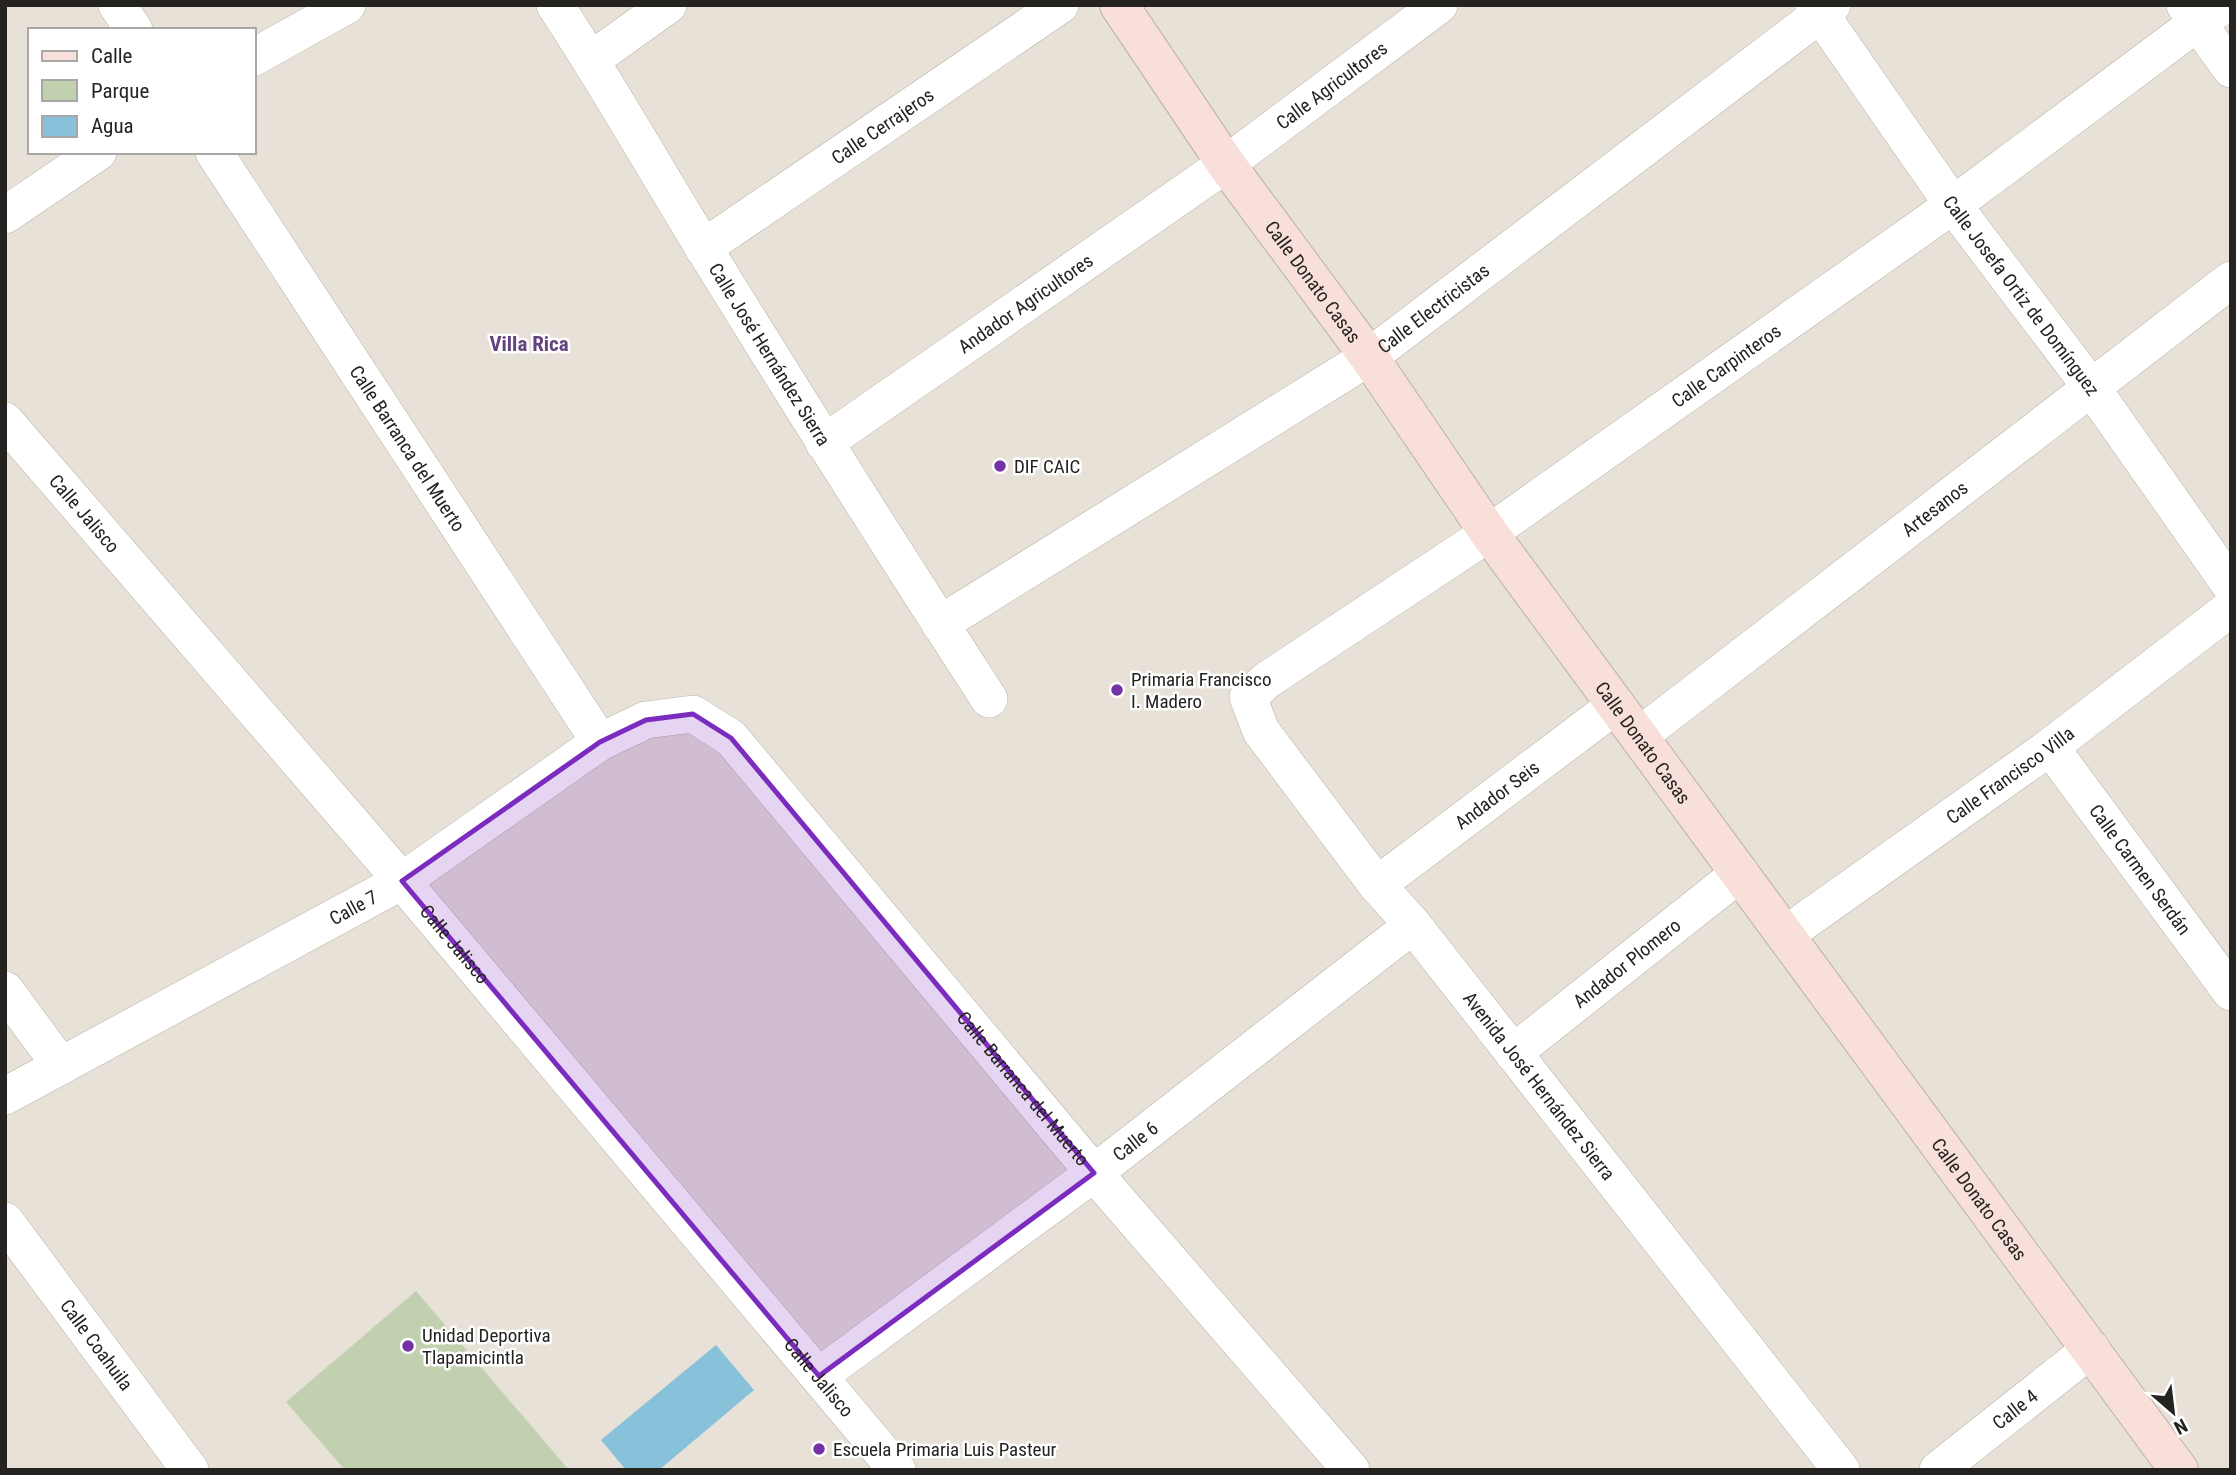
<svg xmlns="http://www.w3.org/2000/svg" width="2236" height="1475" font-family="'Roboto Condensed',sans-serif">
	<style>
		.green { fill: #c1d1b0 }
		.water { fill: #87c1da }
		.lines { fill: none; stroke-linecap: round; stroke-linejoin: round }
		.street-casing { stroke: #b8b3aa; stroke-width: 38 }
		.secondary-casing { stroke: #b8b3aa; stroke-width: 40 }
		.street { stroke: #fff; stroke-width: 37 }
		.secondary { stroke: #f9dfda; stroke-width: 38 }
		.marked { fill: #7b2cbf; fill-opacity: 0.2; stroke: #7b2cbf; stroke-width: 5; stroke-linejoin: round }
		.poi-dot { fill: #7532a6; stroke: #fff; stroke-width: 2.5 }
		.labels { text-anchor: middle; dominant-baseline: central; stroke-width: 5; stroke-linejoin: round; paint-order: stroke }
		.street-label { font-size: 19px; fill: #252320; stroke: #fff }
		.poi-label { font-size: 19px; fill: #252320; stroke: #fff; text-anchor: start }
		.neighbourhood-label { font-size: 21px; font-weight: bold; fill: #63437f; stroke: #fff }
	</style>
	<rect width="100%" height="100%" fill="#e7e1d8"/>
	<path class="green" d="M 416,1291 L 569,1470 L 345,1470 L 286,1402 Z"/>
	<path class="water" d="M 716,1345 L 754,1390 L 659,1470 L 626,1470 L 601,1440 Z"/>
	<g class="lines">
		<defs>
			<g id="street">
				<path d="M 117,5 L 134,30"/>
				<path id="s1" d="M 555,5 C 608,85 655,169 705,250 C 798,401 893,551 989,699"/>
				<path id="s2" d="M 1814,5 L 1953,205 L 2091,387 L 2231,586"/>
				<path d="M 2185,5 L 2231,69"/>
				<path d="M 254,57 L 347,5"/>
				<path d="M 591,60 L 668,5"/>
				<path id="s3" d="M 214,152 L 600,742"/>
				<path d="M 5,215 L 98,152"/>
				<path id="s4" d="M 703,248 L 1060,5"/>
				<path id="s5" d="M 5,421 L 402,881 L 897,1470"/>
				<path id="s6" d="M 824,443 L 1226,164 L 1439,5"/>
				<path id="s7" d="M 940,624 L 1369,357 L 1832,5"/>
				<path id="s8" d="M 1639,736 L 2231,280"/>
				<path id="s9" d="M 2050,747 L 2231,992"/>
				<path id="s10" d="M 1377,885 L 1616,705"/>
				<path id="s11" d="M 1785,935 L 2050,747 L 2231,608"/>
				<path d="M 5,990 L 61,1066"/>
				<path id="s12" d="M 1513,1053 L 1740,873"/>
				<path id="s13" d="M 5,1096 L 402,881 L 600,742 L 646,720 L 693,714 L 731,738 L 1094,1173 L 1351,1470"/>
				<path id="s14" d="M 5,1221 L 190,1470"/>
				<path id="s15" d="M 819,1376 L 1094,1173 L 1413,925"/>
				<path id="s16" d="M 1841,1470 L 1413,925 L 1377,885 L 1261,731 L 1248,697 L 1267,680 L 1489,533 L 1953,205 L 2197,23 L 2224,5"/>
				<path id="s17" d="M 1938,1470 L 2091,1349"/>
			</g>
			<g id="secondary">
				<path id="s18" d="M 1119,5 L 1226,164 L 1369,357 L 1489,533 L 2179,1470"/>
			</g>
		</defs>
		<use href="#street" class="street-casing"/>
		<use href="#secondary" class="secondary-casing"/>
		<use href="#street" class="street"/>
		<use href="#secondary" class="secondary"/>
	</g>
	<path class="marked" d="M 693,714 L 731,738 L 1094,1173 L 819,1376 L 402,881 L 600,742 L 646,720 Z"/>
	<g class="poi-dot">
		<circle cx="1000" cy="466" r="7"/>
		<circle cx="1117" cy="690" r="7"/>
		<circle cx="408" cy="1346" r="7"/>
		<circle cx="819" cy="1449" r="7"/>
	</g>
	<g class="labels">
		<g class="street-label">
			<text stroke="none"><textPath href="#s6" startOffset="621">Calle Agricultores</textPath></text>
			<text stroke="none"><textPath href="#s4" startOffset="217">Calle Cerrajeros</textPath></text>
			<text stroke="none"><textPath href="#s18" startOffset="338">Calle Donato Casas</textPath></text>
			<text stroke="none"><textPath href="#s2" startOffset="357">Calle Josefa Ortiz de Domínguez</textPath></text>
			<text stroke="none"><textPath href="#s6" startOffset="245">Andador Agricultores</textPath></text>
			<text stroke="none"><textPath href="#s7" startOffset="586">Calle Electricistas</textPath></text>
			<text stroke="none"><textPath href="#s1" startOffset="410">Calle José Hernández Sierra</textPath></text>
			<text stroke="none"><textPath href="#s16" startOffset="1558">Calle Carpinteros</textPath></text>
			<text stroke="none"><textPath href="#s3" startOffset="354">Calle Barranca del Muerto</textPath></text>
			<text stroke="none"><textPath href="#s8" startOffset="373">Artesanos</textPath></text>
			<text stroke="none"><textPath href="#s5" startOffset="122">Calle Jalisco</textPath></text>
			<text stroke="none"><textPath href="#s18" startOffset="905">Calle Donato Casas</textPath></text>
			<text stroke="none"><textPath href="#s11" startOffset="276">Calle Francisco Villa</textPath></text>
			<text stroke="none"><textPath href="#s10" startOffset="150">Andador Seis</textPath></text>
			<text stroke="none"><textPath href="#s9" startOffset="152">Calle Carmen Serdán</textPath></text>
			<text stroke="none"><textPath href="#s13" startOffset="396">Calle 7</textPath></text>
			<text stroke="none"><textPath href="#s5" startOffset="690">Calle Jalisco</textPath></text>
			<text stroke="none"><textPath href="#s12" startOffset="145">Andador Plomero</textPath></text>
			<text transform="translate(1539 1086) rotate(52)">Avenida José Hernández Sierra</text>
			<text stroke="none"><textPath href="#s13" startOffset="1293">Calle Barranca del Muerto</textPath></text>
			<text stroke="none"><textPath href="#s15" startOffset="394">Calle 6</textPath></text>
			<text stroke="none"><textPath href="#s18" startOffset="1472">Calle Donato Casas</textPath></text>
			<text stroke="none"><textPath href="#s14" startOffset="154">Calle Coahuila</textPath></text>
			<text stroke="none"><textPath href="#s5" startOffset="1256">Calle Jalisco</textPath></text>
			<text stroke="none"><textPath href="#s17" startOffset="98">Calle 4</textPath></text>
		</g>
		<g class="poi-label">
			<text x="1014" y="466">DIF CAIC</text>
			<text x="1131" y="679">Primaria Francisco<tspan x="1131" dy="22">I. Madero</tspan></text>
			<text x="422" y="1335">Unidad Deportiva<tspan x="422" dy="22">Tlapamicintla</tspan></text>
			<text x="833" y="1449">Escuela Primaria Luis Pasteur</text>
		</g>
		<g class="neighbourhood-label">
			<text x="529" y="344">Villa Rica</text>
		</g>
	</g>
	<rect width="2236" height="1475" fill="none" stroke="#252320" stroke-width="14"/>
	<rect x="28" y="28" width="228" height="126" fill="#ffffff" stroke="#a8a7a6" stroke-width="2"/>
	<rect x="42" y="51" width="35" height="10" fill="#f9dfda" stroke="#a8a7a6" stroke-width="2"/>
	<text x="91" y="63" font-size="21" fill="#252320">Calle</text>
	<rect x="42" y="80" width="35" height="21" fill="#c1d1b0" stroke="#a8a7a6" stroke-width="2"/>
	<text x="91" y="98" font-size="21" fill="#252320">Parque</text>
	<rect x="42" y="116" width="35" height="21" fill="#87c1da" stroke="#a8a7a6" stroke-width="2"/>
	<text x="91" y="133" font-size="21" fill="#252320">Agua</text>
	<g transform="translate(2173 1412) rotate(152)" stroke="#ffffff" stroke-width="5" paint-order="stroke">
	<path d="M0-5L12 26L0 18L-12 26Z" fill="#252320"/>
	<text y="-10" font-size="19" font-weight="bold" text-anchor="middle" fill="#252320">N</text>
	</g>
</svg>
